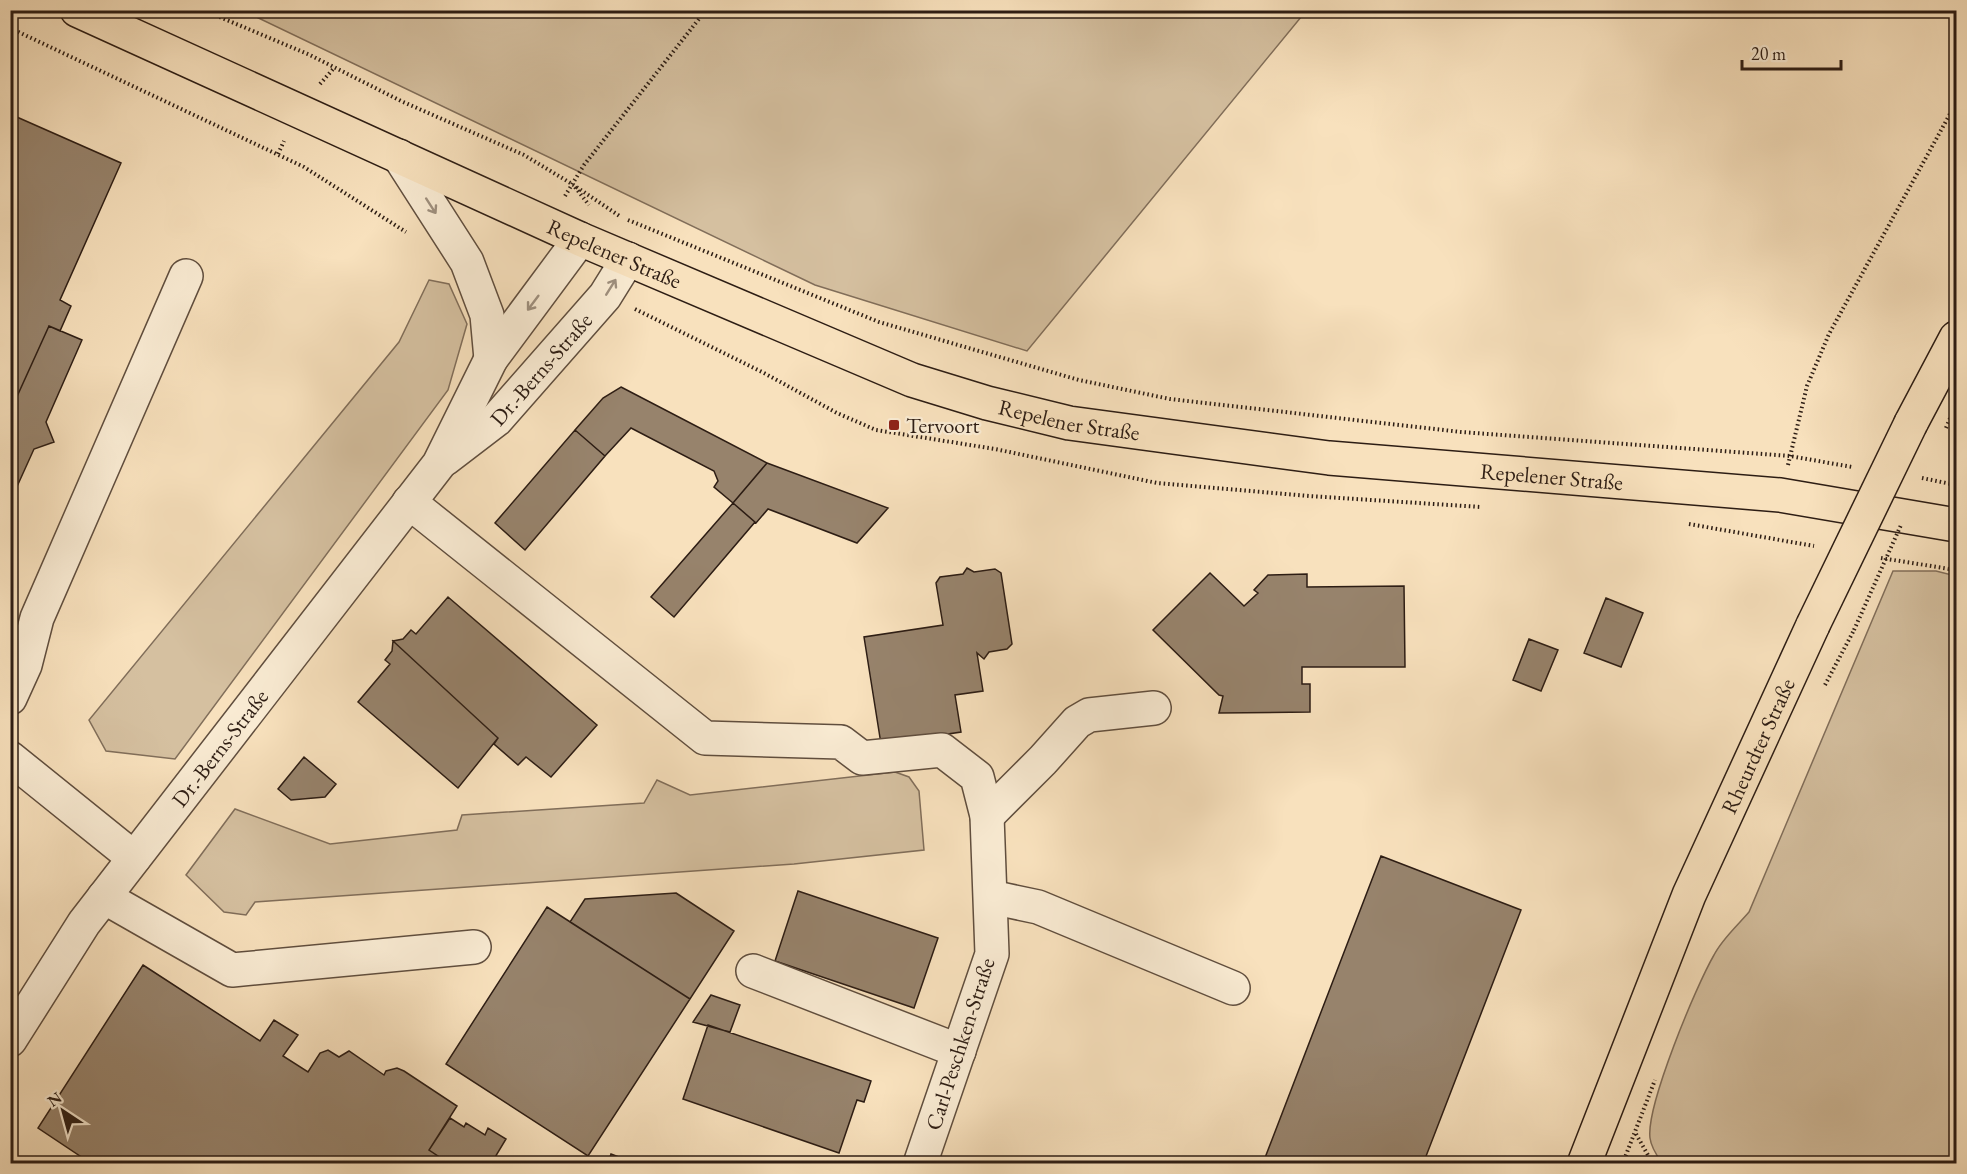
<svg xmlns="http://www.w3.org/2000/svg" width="1967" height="1174" font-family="'EB Garamond',serif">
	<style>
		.green { fill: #d5c0a0; stroke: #816e5a; stroke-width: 1.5 }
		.building { fill: #97836c; stroke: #2d1d14; stroke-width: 1.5 }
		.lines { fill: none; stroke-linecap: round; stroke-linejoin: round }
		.minor-casing { stroke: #604e3e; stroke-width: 36 }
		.major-casing { stroke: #2d1d14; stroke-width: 36 }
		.path { stroke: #2d1d14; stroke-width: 4; stroke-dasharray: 1.5 3; stroke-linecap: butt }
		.minor { stroke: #faecd4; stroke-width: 33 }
		.major { stroke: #f8e1bd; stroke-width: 33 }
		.major-bridge-casing { stroke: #2d1d14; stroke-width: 36; stroke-linecap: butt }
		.path-bridge { stroke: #2d1d14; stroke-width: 4; stroke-dasharray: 1.5 3; stroke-linecap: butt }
		.major-bridge { stroke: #f8e1bd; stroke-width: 33 }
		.oneway { stroke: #9e8f7e }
		.poi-dot { fill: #8f2418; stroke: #faecd4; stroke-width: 2 }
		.labels { text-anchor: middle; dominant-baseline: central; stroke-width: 4.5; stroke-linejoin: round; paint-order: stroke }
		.street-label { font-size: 22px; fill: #2d1d14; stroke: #faecd4 }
		.poi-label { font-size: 22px; fill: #2d1d14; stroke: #faecd4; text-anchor: start }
	</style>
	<rect width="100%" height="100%" fill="#f8e1bd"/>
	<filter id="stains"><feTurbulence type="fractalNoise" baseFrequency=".00333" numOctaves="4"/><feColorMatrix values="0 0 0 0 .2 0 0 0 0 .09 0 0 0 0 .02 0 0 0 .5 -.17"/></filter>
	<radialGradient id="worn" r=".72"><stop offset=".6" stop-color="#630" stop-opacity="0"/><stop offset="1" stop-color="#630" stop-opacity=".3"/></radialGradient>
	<path class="green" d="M 244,11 L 1306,11 L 1027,351 L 815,285 Z
		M 429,280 L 449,284 L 467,324 L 448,390 L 175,759 L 106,751 L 89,720 L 399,342 Z
		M 1893,571 L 1936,571 L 1956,576 L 1956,1163 L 1662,1163 C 1657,1156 1651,1147 1650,1138 C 1646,1106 1696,986 1714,955 C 1722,939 1738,925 1749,912 Z
		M 895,772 L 909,777 L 919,791 L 924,850 L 794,864 L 255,902 L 246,915 L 224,912 L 186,875 L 235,809 L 330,844 L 457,830 L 462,815 L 644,803 L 657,780 L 690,795 Z"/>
	<path class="building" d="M 10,114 L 121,163 L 60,300 L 71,306 L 60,331 L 49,326 L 10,412 Z
		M 49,326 L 82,340 L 46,422 L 54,442 L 34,449 L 10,502 L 10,412 Z
		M 621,387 L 767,463 L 733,503 L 714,487 L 718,481 L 714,471 L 631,428 L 605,456 L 575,430 L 603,398 Z
		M 575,430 L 605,456 L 525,550 L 495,523 Z
		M 767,463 L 888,508 L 857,543 L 768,509 L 756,523 L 733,503 Z
		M 733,503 L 755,522 L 674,617 L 651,597 Z
		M 967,568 L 974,572 L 995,569 L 1001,573 L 1012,644 L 1007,649 L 989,652 L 984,659 L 977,653 L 983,691 L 955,695 L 961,732 L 881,744 L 864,637 L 943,625 L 936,583 L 940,577 L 963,574 Z
		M 1210,573 L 1244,606 L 1258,593 L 1254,590 L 1268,575 L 1307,574 L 1307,587 L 1404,586 L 1405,667 L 1302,667 L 1302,684 L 1310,684 L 1310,712 L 1219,713 L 1223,696 L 1219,695 L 1153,630 Z
		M 448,597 L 597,725 L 551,777 L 526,757 L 518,765 L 494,744 L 498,738 L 393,641 L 403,639 L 411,630 L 416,634 Z
		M 1606,598 L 1643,613 L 1621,667 L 1584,653 Z
		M 1529,639 L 1558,650 L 1541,691 L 1513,680 Z
		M 393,641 L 498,738 L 458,788 L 358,702 L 390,664 L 385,660 L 392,651 Z
		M 304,757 L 336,784 L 325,797 L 291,800 L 278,789 Z
		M 1381,856 L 1521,910 L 1423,1164 L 1265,1164 L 1263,1163 Z
		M 798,891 L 938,938 L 914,1008 L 775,961 Z
		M 676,893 L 734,931 L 690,999 L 570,922 L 585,899 Z
		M 547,907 L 690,999 L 588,1156 L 446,1064 Z
		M 143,965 L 260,1041 L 274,1020 L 298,1035 L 283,1056 L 308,1072 L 320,1053 L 328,1050 L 339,1057 L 349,1051 L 384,1075 L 386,1071 L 397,1068 L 404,1071 L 457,1106 L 429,1150 L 450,1164 L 92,1164 L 38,1128 Z
		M 711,995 L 740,1005 L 730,1032 L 693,1022 Z
		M 708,1025 L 871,1081 L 864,1102 L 857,1100 L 839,1153 L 683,1099 Z
		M 450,1118 L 464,1127 L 466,1123 L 485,1135 L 488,1128 L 506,1139 L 491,1164 L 450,1164 L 429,1150 Z
		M 611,1154 L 637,1164 L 608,1164 Z
		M 759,1157 L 779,1164 L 737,1164 L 746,1159 L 757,1163 Z"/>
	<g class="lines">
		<defs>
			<g id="minor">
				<path d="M 399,156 L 467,262 L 487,315 L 491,359"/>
				<path id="s1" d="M 445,459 L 496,420 L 605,296 L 628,259"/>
				<path d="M 409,502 L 705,738 L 841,742 L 862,758 L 942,750 L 977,777 L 987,816 L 992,954 L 920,1164"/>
				<path d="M 10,698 L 25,665 L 37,618 L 186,276"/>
				<path d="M 10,758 L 134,858"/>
				<path d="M 987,816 L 1043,760 L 1077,722 L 1089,715 L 1154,708"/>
				<path d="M 104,897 L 232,970 L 474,947"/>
				<path d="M 991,897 L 1038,907 L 1233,988"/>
				<path d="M 753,971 L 959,1051"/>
				<path id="s2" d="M 10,1040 L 84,923 L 439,464 L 491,359 L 580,239"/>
			</g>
			<g id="major">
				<path id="s3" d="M 77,10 L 580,239 L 912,380 L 987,403 L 1069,423 L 1329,458 L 1780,495 L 1956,525"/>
				<path d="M 1911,423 L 1956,338"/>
				<path id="s4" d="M 1584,1164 L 1689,895 L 1813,625"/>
			</g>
		</defs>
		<use href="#minor" class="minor-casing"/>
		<use href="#major" class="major-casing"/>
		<path class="path" d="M 203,10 L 310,55 L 401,101 L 524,155 L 572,184 L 621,217
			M 10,28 L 304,167 L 406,232
			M 320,84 L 334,68
			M 278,154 L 284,141
			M 575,187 L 589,205
			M 565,196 L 584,165 L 706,10
			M 628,220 L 879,322 L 1079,380 L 1170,399 L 1461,432 L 1790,456 L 1852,467
			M 635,309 L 764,373 L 837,413 L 876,430 L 995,449 L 1157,483 L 1309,496 L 1481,507
			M 1788,465 L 1807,386 L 1829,334 L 1956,103
			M 1922,478 L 1956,485
			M 1689,524 L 1814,546
			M 1881,558 L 1956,570
			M 1825,685 L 1854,630
			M 1636,1134 L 1653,1164
			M 1624,1160 L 1655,1080"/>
		<use href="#minor" class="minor"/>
		<use href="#major" class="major"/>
		<defs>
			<path id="major-bridge" d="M 1813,625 L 1911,423"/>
		</defs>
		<use href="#major-bridge" class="major-bridge-casing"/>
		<path class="path-bridge" d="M 1946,428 L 1956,404
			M 1854,630 L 1901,525"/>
		<use href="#major-bridge" class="major-bridge"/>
	</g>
	<defs><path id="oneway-shaft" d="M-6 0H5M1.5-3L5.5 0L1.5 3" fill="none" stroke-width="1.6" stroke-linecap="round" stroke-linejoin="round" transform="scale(1.5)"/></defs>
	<g class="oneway">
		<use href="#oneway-shaft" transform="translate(431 206) rotate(57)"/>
		<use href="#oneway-shaft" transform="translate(611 287) rotate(-58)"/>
		<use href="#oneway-shaft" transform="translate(533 303) rotate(127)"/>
	</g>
	<rect class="poi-dot" x="888" y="419" width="12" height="12" rx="3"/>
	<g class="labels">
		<g class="street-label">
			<text stroke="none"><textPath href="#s3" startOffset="590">Repelener Straße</textPath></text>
			<text stroke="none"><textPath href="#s1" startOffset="132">Dr.-Berns-Straße</textPath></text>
			<text stroke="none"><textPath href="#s3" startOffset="1076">Repelener Straße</textPath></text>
			<text stroke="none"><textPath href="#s3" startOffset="1562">Repelener Straße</textPath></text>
			<text stroke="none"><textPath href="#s4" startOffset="453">Rheurdter Straße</textPath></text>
			<text stroke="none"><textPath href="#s2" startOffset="360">Dr.-Berns-Straße</textPath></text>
			<text transform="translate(960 1044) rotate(-72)">Carl-Peschken-Straße</text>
		</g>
		<g class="poi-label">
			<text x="906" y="425">Tervoort</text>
		</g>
	</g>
	<rect width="1967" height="1174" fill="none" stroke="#f8e1bd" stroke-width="36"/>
	<rect x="12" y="12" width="1943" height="1150" fill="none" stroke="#2d1d14" stroke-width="3"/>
	<rect x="18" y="18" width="1931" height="1138" fill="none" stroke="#2d1d14" stroke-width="1.5"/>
	<g transform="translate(63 1111) rotate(324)" stroke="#faecd4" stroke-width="4.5" paint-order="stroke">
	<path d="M0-4.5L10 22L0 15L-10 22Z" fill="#2d1d14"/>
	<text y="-9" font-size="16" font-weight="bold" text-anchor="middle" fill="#2d1d14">N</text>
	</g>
	<path d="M1742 60v9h99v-9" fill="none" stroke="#2d1d14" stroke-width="3"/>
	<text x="1751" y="60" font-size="18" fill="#2d1d14" stroke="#faecd4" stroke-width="4.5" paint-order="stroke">20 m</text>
	<rect width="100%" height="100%" filter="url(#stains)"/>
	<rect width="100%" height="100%" fill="url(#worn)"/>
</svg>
